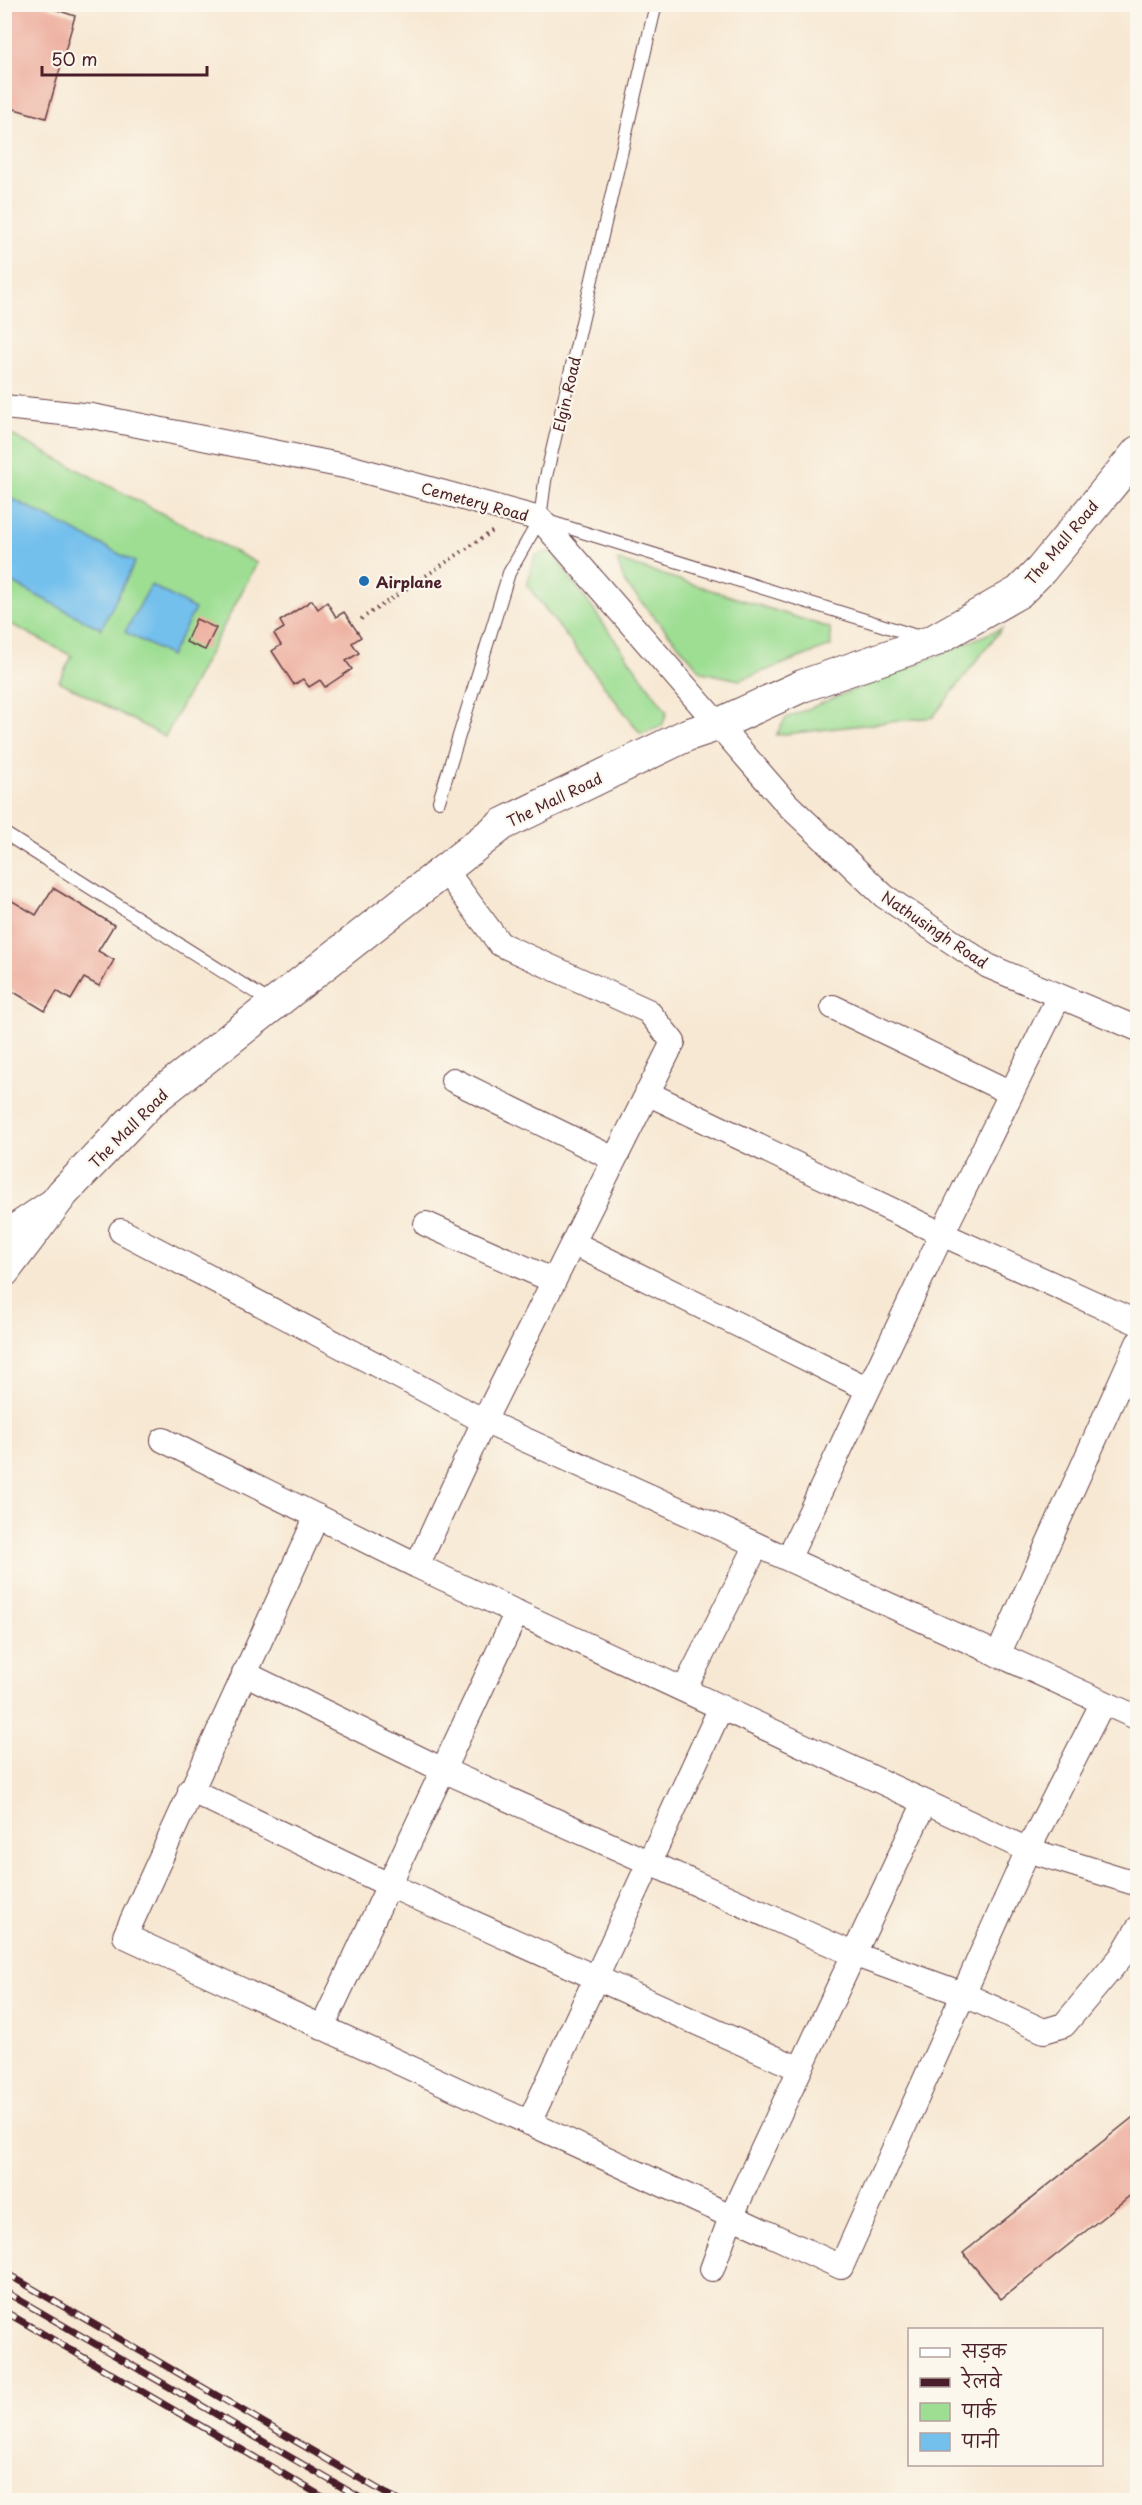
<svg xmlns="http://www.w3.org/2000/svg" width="1142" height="2505" font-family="'Playpen Sans','Playpen Sans Deva',sans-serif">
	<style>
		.green { fill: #9dde93; stroke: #747e5f; stroke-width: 1.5 }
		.water { fill: #73c0ed; stroke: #5e708c; stroke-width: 1.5 }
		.building { fill: #edae9e }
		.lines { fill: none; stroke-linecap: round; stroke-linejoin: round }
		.service-casing { stroke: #643d44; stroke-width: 14 }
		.minor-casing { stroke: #643d44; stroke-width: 26 }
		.tertiary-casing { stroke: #643d44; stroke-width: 34 }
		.path { stroke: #643d44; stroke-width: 4; stroke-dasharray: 1.5 4.5; stroke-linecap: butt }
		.service { stroke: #fff; stroke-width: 12 }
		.minor { stroke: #fff; stroke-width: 24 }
		.tertiary { stroke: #fff; stroke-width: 32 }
		.rail-casing { stroke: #4a1f2b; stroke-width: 7 }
		.rail { stroke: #fbf7ec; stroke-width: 4.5; stroke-dasharray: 14; stroke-linecap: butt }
		.poi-dot { fill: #1f6fb2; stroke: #fbf7ec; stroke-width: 2 }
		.labels { text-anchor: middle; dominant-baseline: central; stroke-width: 4.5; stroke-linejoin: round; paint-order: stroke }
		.street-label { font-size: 15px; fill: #4a1f2b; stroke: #fbf7ec }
		.poi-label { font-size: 15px; font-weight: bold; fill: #4a1f2b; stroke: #fbf7ec; text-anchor: start }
	</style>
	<rect width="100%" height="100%" fill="#fbf7ec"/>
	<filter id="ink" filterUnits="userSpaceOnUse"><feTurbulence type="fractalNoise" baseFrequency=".0167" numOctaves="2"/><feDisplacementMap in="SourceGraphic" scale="12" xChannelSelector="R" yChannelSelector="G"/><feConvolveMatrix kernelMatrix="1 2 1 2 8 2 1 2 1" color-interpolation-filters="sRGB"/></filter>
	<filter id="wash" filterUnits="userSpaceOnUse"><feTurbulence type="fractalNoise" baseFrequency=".008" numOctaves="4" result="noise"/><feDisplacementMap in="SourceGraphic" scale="24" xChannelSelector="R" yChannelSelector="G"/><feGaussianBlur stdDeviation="1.35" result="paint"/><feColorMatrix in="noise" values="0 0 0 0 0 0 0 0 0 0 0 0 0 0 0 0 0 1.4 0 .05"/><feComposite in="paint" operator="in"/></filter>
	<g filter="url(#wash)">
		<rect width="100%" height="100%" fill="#f7e8d3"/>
		<path class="green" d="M 4,431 L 257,563 L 165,737 L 59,681 L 72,656 L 5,621 Z
			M 551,551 L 667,712 L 662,726 L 641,734 L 527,585 L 535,556 Z
			M 617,560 L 830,628 L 831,646 L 740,680 L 702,672 L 625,583 Z
			M 1002,628 L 933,717 L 776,735 L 786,718 Z"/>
		<path class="water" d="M 5,495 L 135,562 L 101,629 L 5,579 Z
			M 151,585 L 195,609 L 170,656 L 125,632 Z"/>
		<g id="blocks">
			<path class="building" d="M 4,4 L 39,4 L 75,16 L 46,118 L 4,106 Z
				M 312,600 L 318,609 L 327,602 L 336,617 L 344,612 L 361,637 L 352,643 L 359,653 L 346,661 L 352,669 L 325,687 L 320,680 L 309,687 L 303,679 L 294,685 L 272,651 L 281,645 L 274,634 L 284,628 L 280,621 Z
				M 196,619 L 216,628 L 205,650 L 186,642 Z
				M 53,888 L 114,925 L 98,951 L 114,960 L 99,986 L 84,978 L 71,1000 L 57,991 L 45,1011 L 4,986 L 4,896 L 36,915 Z
				M 1137,2114 L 1137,2190 L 1001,2299 L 963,2253 Z"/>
		</g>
	</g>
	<g filter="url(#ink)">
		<use href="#blocks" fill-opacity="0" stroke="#643d44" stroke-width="1.5"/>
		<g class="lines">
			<defs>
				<path id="service" d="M 547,521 L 923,638
					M 439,801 L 509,573 L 540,519 L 545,481 L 656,4
					M 4,833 L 272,1003"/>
				<path id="minor" d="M 4,407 L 92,416 L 349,467 L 540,519 L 787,804 L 884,896 L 988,966 L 1138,1029
					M 833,1007 L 1011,1093
					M 453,1080 L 614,1159
					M 647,1093 L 942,1234 L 1138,1323
					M 426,1224 L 554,1281
					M 121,1231 L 484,1421 L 1138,1718
					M 4,1233 L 50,1202
					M 573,1243 L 868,1389
					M 163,1440 L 417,1566 L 1028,1850 L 1138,1884
					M 317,1516 L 125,1936 L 841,2267 L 1028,1850 L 1103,1702
					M 788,1559 L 942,1234 L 1059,996
					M 417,1566 L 484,1421 L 673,1042 L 648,1011 L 500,944 L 445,870
					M 998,1655 L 1138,1343
					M 244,1673 L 443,1770 L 853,1954 L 963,1994 L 1044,2031 L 1064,2025 L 1121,1957 L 1138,1928
					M 684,1690 L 757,1545
					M 190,1790 L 389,1885 L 800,2069
					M 322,2028 L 517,1612
					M 529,2123 L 721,1707
					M 712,2269 L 731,2217 L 925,1802"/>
				<path id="tertiary" d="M 4,1271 L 63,1193 L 151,1101 L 503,824 L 687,735 L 717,725 L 802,686 L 933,641 L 1019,592 L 1041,570 L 1138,452"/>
			</defs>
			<use href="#service" class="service-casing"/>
			<use href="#minor" class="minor-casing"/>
			<use href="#tertiary" class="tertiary-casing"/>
			<path class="path" d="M 361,619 L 493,531"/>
			<use href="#service" class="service"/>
			<use href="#minor" class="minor"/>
			<use href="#tertiary" class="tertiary"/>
			<defs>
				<path id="rail" d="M 4,2272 L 397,2500
					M 4,2291 L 364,2500
					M 4,2311 L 328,2500"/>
			</defs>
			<use href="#rail" class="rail-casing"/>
			<use href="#rail" class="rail"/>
		</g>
	</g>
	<circle class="poi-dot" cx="364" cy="581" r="6"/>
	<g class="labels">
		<g class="street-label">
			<text transform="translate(566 394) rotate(-77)">Elgin Road</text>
			<text transform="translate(475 501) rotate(15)">Cemetery Road</text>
			<text transform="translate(1061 542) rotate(-50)">The Mall Road</text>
			<text transform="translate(554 799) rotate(-26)">The Mall Road</text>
			<text transform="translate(935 929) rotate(34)">Nathusingh Road</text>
			<text transform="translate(128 1128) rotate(-45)">The Mall Road</text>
		</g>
		<g class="poi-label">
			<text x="376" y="581">Airplane</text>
		</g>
	</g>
	<rect width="1142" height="2505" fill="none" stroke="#fbf7ec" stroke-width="24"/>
	<rect x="908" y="2328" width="195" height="138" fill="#fbf7ec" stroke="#b4a19f" stroke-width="1.5"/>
	<rect x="920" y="2348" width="30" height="9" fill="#ffffff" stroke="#b4a19f" stroke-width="1.5"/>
	<text x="962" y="2358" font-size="18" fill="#4a1f2b">सड़क</text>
	<rect x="920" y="2378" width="30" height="9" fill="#4a1f2b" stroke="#b4a19f" stroke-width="1.5"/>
	<text x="962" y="2388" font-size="18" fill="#4a1f2b">रेलवे</text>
	<rect x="920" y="2403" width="30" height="18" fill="#9dde93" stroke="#b4a19f" stroke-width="1.5"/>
	<text x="962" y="2418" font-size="18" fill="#4a1f2b">पार्क</text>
	<rect x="920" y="2433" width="30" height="18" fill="#73c0ed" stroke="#b4a19f" stroke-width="1.5"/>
	<text x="962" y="2448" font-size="18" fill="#4a1f2b">पानी</text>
	<path d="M42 66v9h165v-9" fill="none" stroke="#4a1f2b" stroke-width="3"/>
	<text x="51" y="66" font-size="18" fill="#4a1f2b" stroke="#fbf7ec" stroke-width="4.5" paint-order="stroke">50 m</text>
</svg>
